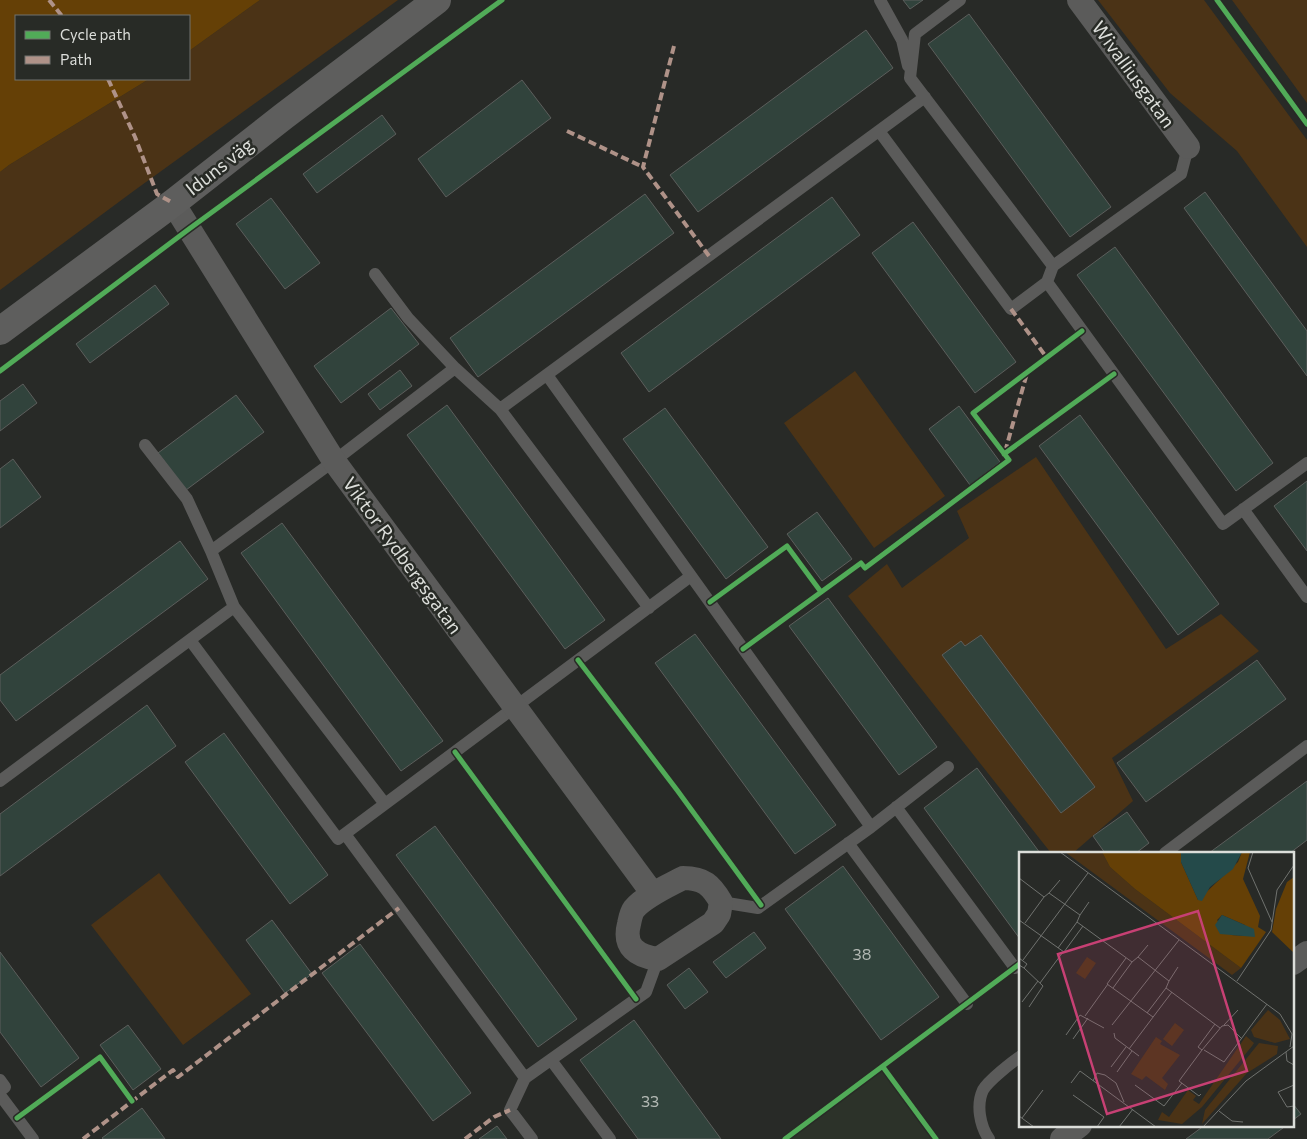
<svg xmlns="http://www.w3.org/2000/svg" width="1307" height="1139" font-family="Commissioner,sans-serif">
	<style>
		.built { fill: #2c3229 }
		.green { fill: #4b3316 }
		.forest { fill: #654006 }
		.building { fill: #31433c; stroke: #5c5e5c }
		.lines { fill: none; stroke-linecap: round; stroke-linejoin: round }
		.lane { stroke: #5b5b5a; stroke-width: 12 }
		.street { stroke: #5b5b5a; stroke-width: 24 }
		.secondary { stroke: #5e5e5d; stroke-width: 28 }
		.quiet { stroke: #af9288; stroke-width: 4; stroke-dasharray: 8 4; stroke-linecap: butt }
		.cycleway-casing { stroke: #282b26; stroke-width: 8 }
		.cycleway { stroke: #51ab58; stroke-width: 5 }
		.labels { text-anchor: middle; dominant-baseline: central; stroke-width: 5; stroke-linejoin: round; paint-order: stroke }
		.number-label { font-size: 16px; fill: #b1b7b2 }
		.street-label { font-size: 19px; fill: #dcdeda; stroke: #282b26 }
		.inset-road { fill: none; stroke: #70726f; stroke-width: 1 }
		.view { fill: #c74074; fill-opacity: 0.15; stroke: #c74074; stroke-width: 2.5 }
		.inset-edge { fill: none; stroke: #dcdeda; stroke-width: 2.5 }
	</style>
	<rect width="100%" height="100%" fill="#282a27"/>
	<path class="built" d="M 883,1067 L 936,1139 L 785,1139 Z"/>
	<path class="green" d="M 260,0 L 398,0 L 135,190 L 0,290 L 0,172 L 9,165 L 149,79 L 189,79 L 189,51 Z
		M 1098,0 L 1204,0 L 1307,140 L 1307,247 L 1237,151 L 1170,93 Z
		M 1232,0 L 1307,0 L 1307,103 Z
		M 855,371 L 945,496 L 874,548 L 784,423 Z
		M 1036,457 L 1166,649 L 1221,614 L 1259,651 L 1112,758 L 1133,801 L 1073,853 L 1051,853 L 848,596 L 887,564 L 902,588 L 969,538 L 957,511 Z
		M 159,873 L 251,994 L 183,1045 L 91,925 Z"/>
	<path class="forest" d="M 0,0 L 260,0 L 189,51 L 189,16 L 16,16 L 16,79 L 149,79 L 9,165 L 0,172 Z"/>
	<path class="building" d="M 903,0 L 923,0 L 910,9 Z
		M 969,14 L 1111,207 L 1070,237 L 928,44 Z
		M 866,30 L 893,68 L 698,212 L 670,175 Z
		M 522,80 L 551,118 L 446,197 L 418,159 Z
		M 382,115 L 396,134 L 317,193 L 303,174 Z
		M 1205,192 L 1307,331 L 1307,376 L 1184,208 Z
		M 645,194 L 674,233 L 478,377 L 450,338 Z
		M 832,197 L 860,235 L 649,392 L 621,353 Z
		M 271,198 L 320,263 L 285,289 L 236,224 Z
		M 913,222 L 1016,362 L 975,393 L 872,253 Z
		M 1115,247 L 1273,463 L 1236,491 L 1077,275 Z
		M 155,285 L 169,304 L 90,363 L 76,344 Z
		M 391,308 L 419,344 L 341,403 L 314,366 Z
		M 400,370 L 412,386 L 380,410 L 368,394 Z
		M 23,384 L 37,403 L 0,431 L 0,401 Z
		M 236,395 L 264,432 L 186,490 L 158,453 Z
		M 447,405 L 605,620 L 565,649 L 407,435 Z
		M 959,406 L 1000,462 L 970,485 L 929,429 Z
		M 665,408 L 768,547 L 726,579 L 623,439 Z
		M 1080,415 L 1219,604 L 1178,635 L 1039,446 Z
		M 13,459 L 41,497 L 0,528 L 0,469 Z
		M 1307,481 L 1307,551 L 1274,506 Z
		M 817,512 L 852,559 L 822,581 L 787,534 Z
		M 282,523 L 443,741 L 401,771 L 241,553 Z
		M 180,541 L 208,579 L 16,721 L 0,700 L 0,675 Z
		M 828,598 L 937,747 L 899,775 L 789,626 Z
		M 695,634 L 836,825 L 795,854 L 655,663 Z
		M 981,635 L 1095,787 L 1061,813 L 942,655 L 961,641 L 965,646 Z
		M 1257,660 L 1286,699 L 1146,802 L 1117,763 Z
		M 147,705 L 176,746 L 0,876 L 0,814 Z
		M 224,733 L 328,875 L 290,904 L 185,762 Z
		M 977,768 L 1040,853 L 1021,853 L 1020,939 L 924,808 Z
		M 1307,781 L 1307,840 L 1290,853 L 1209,853 Z
		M 1127,812 L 1149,843 L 1136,853 L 1105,853 L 1093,836 Z
		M 435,826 L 577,1019 L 538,1047 L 396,855 Z
		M 843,866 L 939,997 L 881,1040 L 785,909 Z
		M 272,920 L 312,974 L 285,993 L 246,940 Z
		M 754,932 L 766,948 L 726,978 L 713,962 Z
		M 360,944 L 471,1093 L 433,1121 L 322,973 Z
		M 0,952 L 79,1058 L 41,1087 L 0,1032 Z
		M 689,968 L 708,992 L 685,1009 L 667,985 Z
		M 634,1020 L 721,1139 L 638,1139 L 580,1060 Z
		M 128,1025 L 161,1069 L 133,1090 L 100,1045 Z
		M 1293,1104 L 1301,1114 L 1293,1120 Z
		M 142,1108 L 165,1139 L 103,1139 L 102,1138 Z
		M 1205,1125 L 1287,1125 L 1268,1139 L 1186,1139 Z
		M 497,1126 L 507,1139 L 479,1139 Z"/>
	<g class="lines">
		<path class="lane" d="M 880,0 L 902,40 L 908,66
			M 879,131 L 1011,309 L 1047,282 L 1053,266 L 910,78 L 915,34 L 960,0
			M 1053,266 L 1181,174 L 1188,147
			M 375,274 L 408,318 L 455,368
			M 1047,282 L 1223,524 L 1307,463
			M 547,375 L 871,827
			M 145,445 L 187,499 L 211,551
			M 1243,509 L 1307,597
			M 234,607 L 211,551 L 334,461 L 455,368 L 500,409
			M 649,608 L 500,409 L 925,97
			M 190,640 L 338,839 L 691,576
			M 0,781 L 234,607 L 385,804
			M 896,807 L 1015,968
			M 345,834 L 525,1078
			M 848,843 L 967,1004
			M 1165,853 L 1307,746
			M 721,902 L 758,908 L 871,827 L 948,767
			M 551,1060 L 610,1139
			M 0,1080 L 5,1087 L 0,1091
			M 0,1095 L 33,1139
			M 532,1139 L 510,1110 L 525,1078 L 646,992 L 658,959
			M 989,1139 C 980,1126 976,1105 983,1090 C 988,1081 1012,1062 1021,1056"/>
		<path class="street" d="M 1079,0 L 1188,147
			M 173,203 L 334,461 L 653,894
			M 683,878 C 704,878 711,885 721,902 L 719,914 L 713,923 L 658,959 C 637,956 623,947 629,924 C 630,919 631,913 634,909 C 645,896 668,886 683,878 Z
			M 1293,963 L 1307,953
			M 1062,1139 L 1080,1125"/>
		<path class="secondary" d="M 0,331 L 173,203 L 284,116 L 437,0"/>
		<path class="quiet" d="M 49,0 L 62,16
			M 674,46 L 643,167 L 709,256
			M 108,79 L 135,137 L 157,194 L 173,203
			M 567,131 L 643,167
			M 1011,309 L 1047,358
			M 1005,452 L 1027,373
			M 83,1139 L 173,1070 L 178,1077 L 399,908
			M 465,1139 L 494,1117 L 510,1110"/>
		<defs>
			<path id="cycleway" d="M 1217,0 L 1307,124
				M 0,371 L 189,229 L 502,0
				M 1004,454 L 1114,374
				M 710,602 L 787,546 L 821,592
				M 743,649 L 861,563 L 865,568 L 1009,460 L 973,413 L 1082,331
				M 578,660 L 677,790 L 761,905
				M 455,752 L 636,999
				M 883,1067 L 936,1139
				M 17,1118 L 100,1057 L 132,1101
				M 785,1139 L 1021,963"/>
		</defs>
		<use href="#cycleway" class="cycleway-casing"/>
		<use href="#cycleway" class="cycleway"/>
	</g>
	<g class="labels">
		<g class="number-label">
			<text x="862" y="953">38</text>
			<text x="650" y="1100">33</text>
		</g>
		<g class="street-label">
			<text transform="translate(1134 74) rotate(54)">Wivalliusgatan</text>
			<text transform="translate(219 166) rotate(-38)">Iduns väg</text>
			<text transform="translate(403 555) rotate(54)">Viktor Rydbergsgatan</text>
		</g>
	</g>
	<g transform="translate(1019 852)">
		<rect width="275" height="275" fill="#282a27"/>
		<path d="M 46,0 L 83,0 L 91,15 L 116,37 L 222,116 L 213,123 ZM 68,105 L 77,111 L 66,127 L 57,121 ZM 249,158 L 261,168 L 271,187 L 256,191 L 235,185 L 232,178 ZM 156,171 L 165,178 L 153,194 L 144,187 ZM 227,184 L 235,191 L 233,194 L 183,255 L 163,272 L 139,268 L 143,260 L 150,265 L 169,238 L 177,244 L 174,248 L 180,252 ZM 137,185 L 143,189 L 141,192 L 161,203 L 143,226 L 149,232 L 146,238 L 127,224 L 123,228 L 112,222 ZM 240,191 L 259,194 L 258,202 L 228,221 L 183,272 L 186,258 Z" fill="#4b3316"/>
		<path d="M 83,0 L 162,0 L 162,10 L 179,48 L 219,10 L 223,0 L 231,0 L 224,27 L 241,64 L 239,75 L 247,80 L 222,116 L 116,37 L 91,15 ZM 203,63 L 226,73 L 227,84 L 212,83 L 198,68 ZM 275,25 L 275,101 L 253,80 L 257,57 L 268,30 Z" fill="#654006" fill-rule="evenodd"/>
		<path d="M 162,0 L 223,0 L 214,17 L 191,35 L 183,49 L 179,48 L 162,10 ZM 203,63 L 235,77 L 236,85 L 201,82 L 196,73 Z" fill="#244a4a"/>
		<path class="inset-road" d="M 41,0 L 261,162 L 273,182 L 271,195M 234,0 L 229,16 L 253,70M 0,26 L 25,45 L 6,71M 30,41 L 41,28M 25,45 L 30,41 L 61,63 L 58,70M 61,63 L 70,50M 0,68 L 45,100 L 64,74M 39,96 L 58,70 L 113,110 L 94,136M 119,105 L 129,93M 0,106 L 8,112 L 5,116 L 0,113M 107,106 L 88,132 L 134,165M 4,108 L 69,21M 113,110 L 119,105 L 150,129 L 147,136M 5,116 L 24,134 L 10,155M 150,129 L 159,115M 218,129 L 252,78 L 258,38 L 275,13M 21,131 L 44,100M 3,150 L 19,129M 128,161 L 147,136 L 201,176M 66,164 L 89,132M 196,172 L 179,195 L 183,198 L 203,174 L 209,173 L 223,187M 93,173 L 160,88M 205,173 L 219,158M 95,181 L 96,186 L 120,204M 47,183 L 61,163 L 85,176M 54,187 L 69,166M 110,197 L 153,140M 185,198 L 205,210 L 248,152M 267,200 L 268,209 L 275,213M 92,215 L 107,195M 98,220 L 113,199M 74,229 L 78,221 L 86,223 L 97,231 L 105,250M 52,231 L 61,219 L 137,275M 116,233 L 145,254 L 163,231M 275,233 L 259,240 L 268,255 L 275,254M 182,242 L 180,244 L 160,229 L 183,198M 54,243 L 85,265 L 78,275M 200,259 L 213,269 L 224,270M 0,264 L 15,275M 3,266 L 24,238M 100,275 L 114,257M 184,275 L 227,229 L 275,194"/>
		<path class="view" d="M 179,59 L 228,219 L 88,262 L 39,102 Z"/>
		<rect width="275" height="275" class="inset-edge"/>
	</g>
	<rect x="15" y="15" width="175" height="65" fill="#282b26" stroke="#70736e"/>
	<rect x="25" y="31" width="25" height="8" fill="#51ab58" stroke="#70736e"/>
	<text x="60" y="40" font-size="15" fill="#dcdeda">Cycle path</text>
	<rect x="25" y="56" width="25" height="8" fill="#af9288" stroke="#70736e"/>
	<text x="60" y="65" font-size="15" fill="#dcdeda">Path</text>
</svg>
